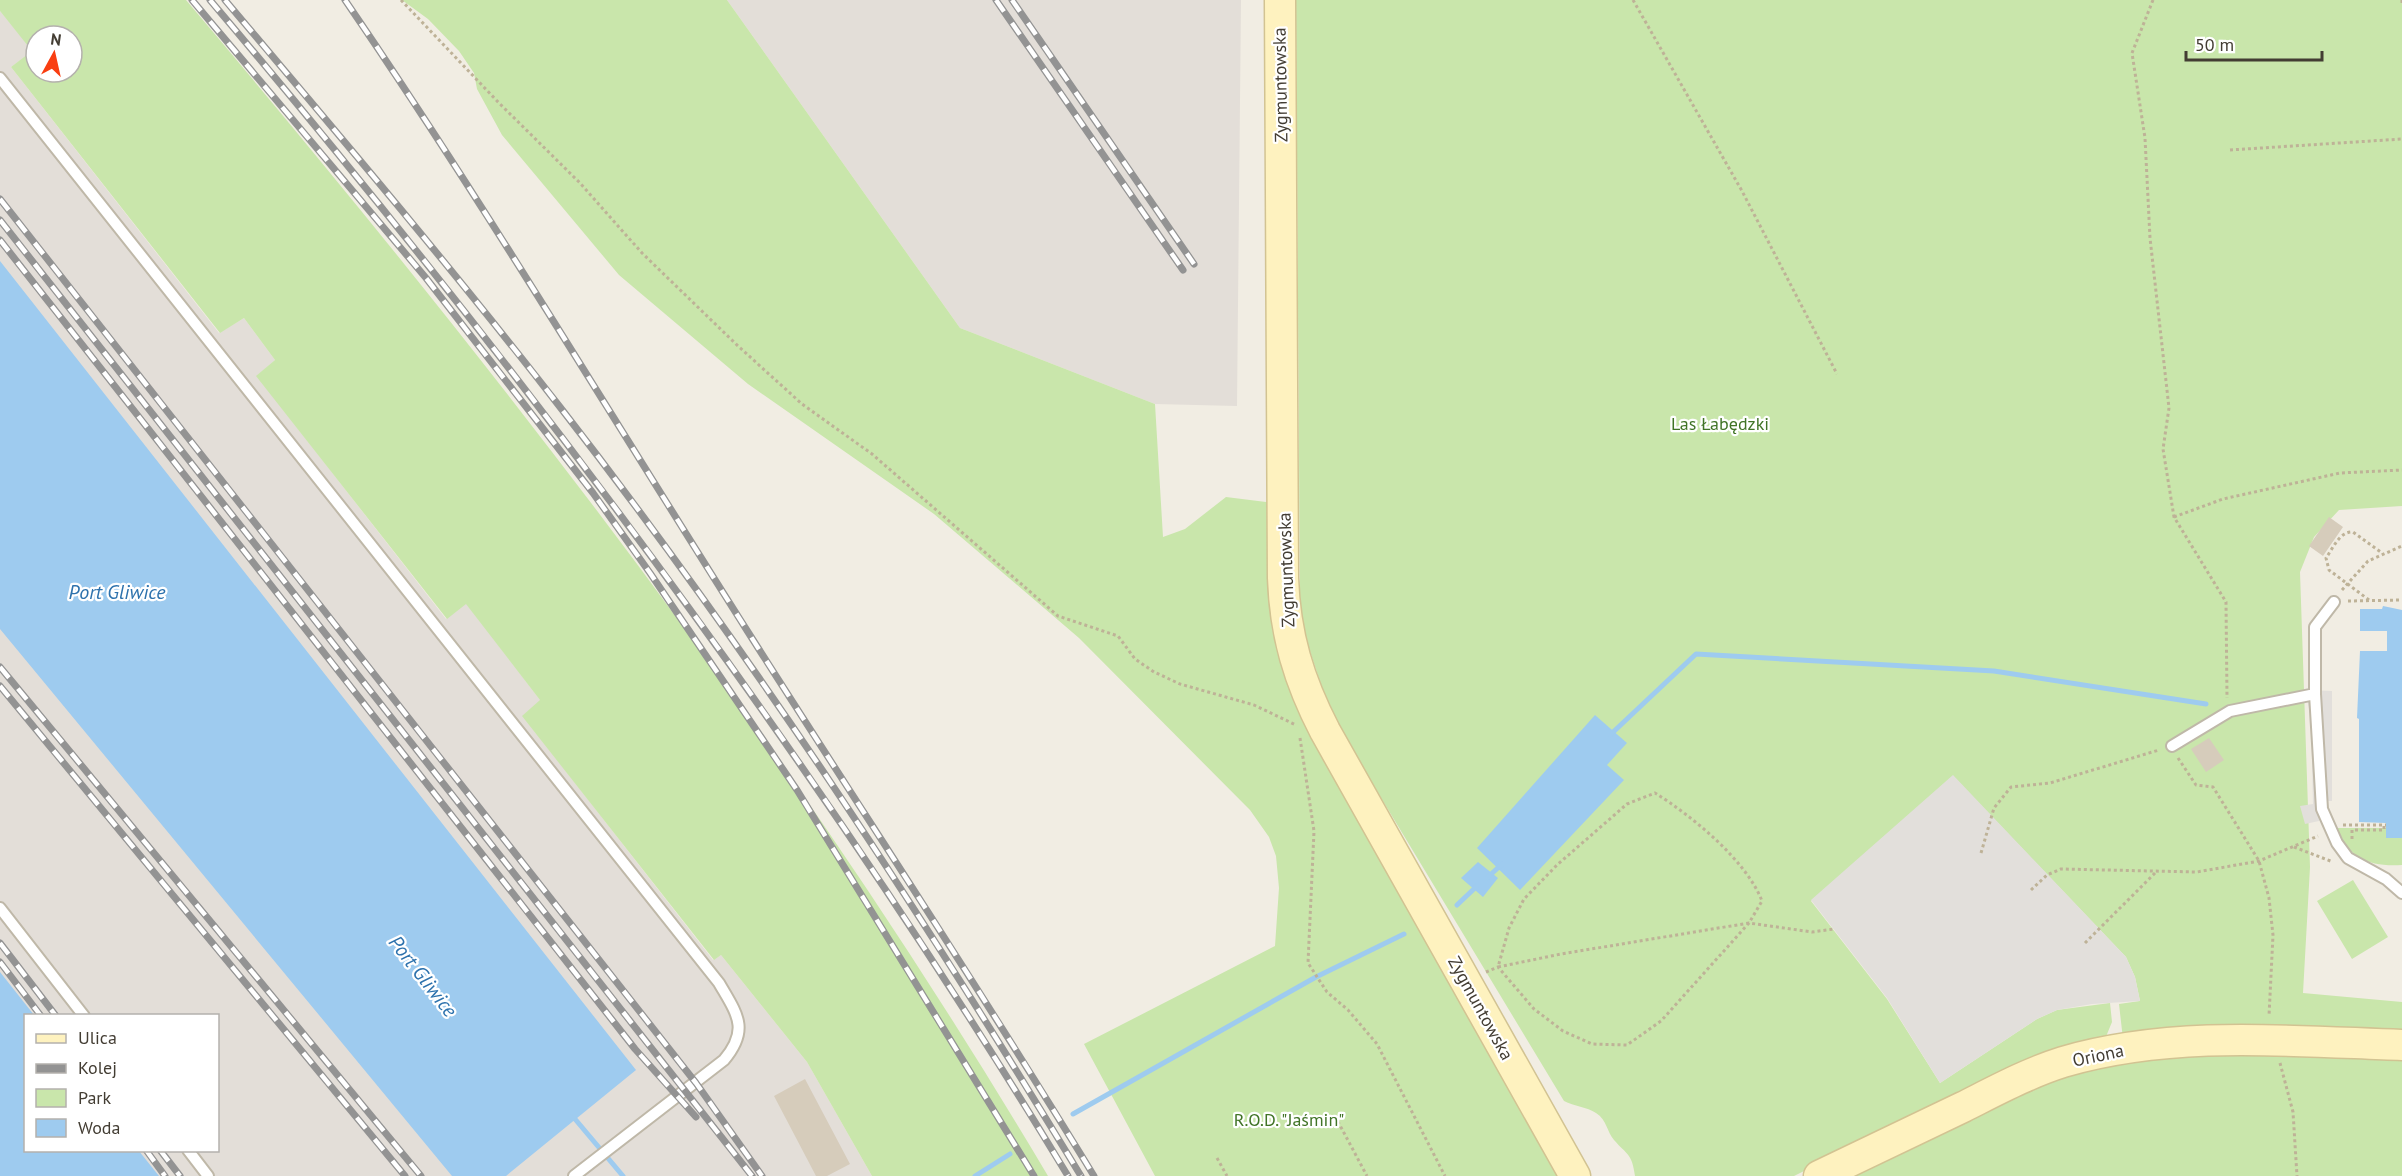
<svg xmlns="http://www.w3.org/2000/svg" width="2402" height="1176" font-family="'PT Sans',sans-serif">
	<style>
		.industrial { fill: #e3ded8; fill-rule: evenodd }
		.green { fill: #c9e6ab; fill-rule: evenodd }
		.parking { fill: #e2dfdb }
		.water { fill: #9ecbef }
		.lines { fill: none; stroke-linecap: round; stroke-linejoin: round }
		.stream { stroke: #9ecbef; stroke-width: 5 }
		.building { fill: #d6ccbb }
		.lane-casing { stroke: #bfb8a8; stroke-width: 14 }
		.secondary-casing { stroke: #d2c392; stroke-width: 33 }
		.path { stroke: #beb297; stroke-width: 3; stroke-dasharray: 3 3; stroke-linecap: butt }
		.lane { stroke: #fff; stroke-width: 10 }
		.secondary { stroke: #fef2bf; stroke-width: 30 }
		.rail-casing { stroke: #939393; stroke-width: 7 }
		.rail { stroke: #fff; stroke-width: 4.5; stroke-dasharray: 14; stroke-linecap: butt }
		.labels { text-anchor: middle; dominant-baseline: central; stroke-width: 4.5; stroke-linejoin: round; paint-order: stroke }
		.street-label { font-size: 18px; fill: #433d33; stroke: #fff }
		.park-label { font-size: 18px; fill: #417427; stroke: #fff }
		.water-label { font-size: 20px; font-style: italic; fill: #2d72ad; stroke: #fff }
	</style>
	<rect width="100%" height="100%" fill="#f1ede3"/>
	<path class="industrial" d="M 727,0 L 1241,0 L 1237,406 L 1155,404 L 960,328 Z
		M 0,11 L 33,51 L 11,67 L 219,333 L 244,318 L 275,360 L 257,376 L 446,619 L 466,603 L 541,701 L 523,716 L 713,960 L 721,955 L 807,1062 L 872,1176 L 0,1176 ZM 26,1016 L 218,1016 L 218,1150 L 26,1150 Z"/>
	<path class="green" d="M 0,0 L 186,0 C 500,371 800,758 1048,1176 L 872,1176 L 807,1062 L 721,955 L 714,960 L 522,716 L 540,700 L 466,604 L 447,619 L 256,376 L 275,360 L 244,318 L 220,333 L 11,67 L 32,51 L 0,11 ZM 36,36 L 72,36 L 72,72 L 36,72 Z
		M 402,0 L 727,0 L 960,328 L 1155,404 L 1163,537 L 1185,529 L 1226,497 L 1273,503 L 1277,635 L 1564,1176 L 1155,1176 L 1084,1044 L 1275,946 L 1279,888 L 1276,856 L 1269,837 L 1250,810 L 1079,638 L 934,514 L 748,384 L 619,275 L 502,135 L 477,89 L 474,73 L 459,51 L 428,19 Z
		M 1296,0 L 2402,0 L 2402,506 L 2339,510 L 2314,537 L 2300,572 L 2310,867 L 2303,993 L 2402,1002 L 2402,1176 L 1844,1176 L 2007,1096 L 2124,1048 L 2119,1004 L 2140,1001 L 2135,977 L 2126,957 L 1953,776 L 1811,901 L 1887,999 L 1940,1083 L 2037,1019 L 2057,1010 L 2110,1003 L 2112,1022 L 2105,1039 L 1885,1131 L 1794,1176 L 1635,1176 C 1632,1153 1627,1155 1614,1140 C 1607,1132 1607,1120 1596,1113 C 1587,1107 1574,1106 1564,1101 L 1331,715 L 1304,633 L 1300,604 Z
		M 2337,828 L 2386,828 L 2387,838 L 2402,838 L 2402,833 L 2402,865 C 2371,867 2348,859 2337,828 Z
		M 2353,880 L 2388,937 L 2352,959 L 2317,901 Z"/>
	<path class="parking" d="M 2305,690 L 2332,691 L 2332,801 L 2326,801 L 2319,821 L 2305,824 L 2300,806 L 2313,804 L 2311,718 Z
		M 1953,775 L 2126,957 L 2135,977 L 2140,1001 L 2092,1004 L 2057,1010 L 2037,1019 L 1940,1083 L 1887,998 L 1811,900 Z"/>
	<path class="water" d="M 0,261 L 636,1070 L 506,1176 L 452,1176 L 0,629 Z
		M 2383,606 L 2402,610 L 2402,838 L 2386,838 L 2386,823 L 2359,822 L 2359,719 L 2357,718 L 2360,651 L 2387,651 L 2387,631 L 2360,631 L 2360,609 L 2382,609 Z
		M 1595,715 L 1627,743 L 1607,765 L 1624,780 L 1520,890 L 1477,848 Z
		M 1478,862 L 1498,878 L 1483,897 L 1461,878 Z
		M 0,972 L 34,1015 L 26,1016 L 26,1150 L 139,1151 L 159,1176 L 0,1176 Z"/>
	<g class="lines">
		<path class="stream" d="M 1610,735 L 1696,654 L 1994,671 L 2206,704
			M 1487,878 L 1502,864
			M 1457,905 L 1477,886
			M 1073,1114 L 1316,977 L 1404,934
			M 571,1117 L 575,1119 L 623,1176
			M 975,1176 L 1010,1154"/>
	</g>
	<path class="building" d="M 2329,517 L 2343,527 L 2323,556 L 2309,546 Z
		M 2209,738 L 2224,760 L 2206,772 L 2191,749 Z
		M 805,1079 L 850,1164 L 827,1176 L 816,1176 L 774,1096 Z"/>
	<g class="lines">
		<defs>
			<path id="lane" d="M 0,78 L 719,983 C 737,1014 750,1029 724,1060 L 574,1176
				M 2334,602 L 2315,627 L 2315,694 L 2322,809 L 2337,843 L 2348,858 L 2386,879 L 2402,893
				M 2172,746 L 2230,711 L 2315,694
				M 0,908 L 84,1016
				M 188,1150 L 208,1176"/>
			<path id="secondary" d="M 1280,0 L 1283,578 C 1285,635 1299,681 1325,731 L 1575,1176
				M 1819,1176 C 1867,1153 1915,1130 1963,1107 C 1995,1091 2028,1073 2063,1062 C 2173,1030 2289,1041 2402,1045"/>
		</defs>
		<use href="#lane" class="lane-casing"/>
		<use href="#secondary" class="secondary-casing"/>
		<path class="path" d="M 401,0 L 499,103 L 580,183 L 642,253 L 738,346 L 802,404 L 872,454 L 1058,616 L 1118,636 L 1135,659 L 1154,672 L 1180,684 L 1254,705 L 1296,725
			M 1633,0 L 1742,191 L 1837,374
			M 2153,0 L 2132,53 L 2145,138 L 2150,238 L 2169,408 L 2163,449 L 2174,517 L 2226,602 L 2227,698
			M 2402,0 L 2402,4
			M 2230,150 L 2402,139
			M 2174,517 L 2223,499 L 2340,473 L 2402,470
			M 2342,590 L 2368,561 L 2402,546
			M 2369,600 L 2329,570 L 2326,558 C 2333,548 2340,531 2353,532 L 2382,553
			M 2348,601 L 2402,600
			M 1300,738 L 1314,831 L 1308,963 L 1327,992 L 1348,1010 L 1377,1044 L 1445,1176
			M 2178,758 L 2196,785 L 2213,787 L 2259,861 L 2269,898 L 2273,935 L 2269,1016
			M 2343,825 L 2386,825
			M 2352,839 L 2352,830 L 2384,830 L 2384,825
			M 2294,847 L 2333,862
			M 1981,853 L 1994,808 L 2011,787 L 2050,783 L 2159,750
			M 2031,890 L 2047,875 L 2061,869 L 2197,872 L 2259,861 L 2318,836
			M 2085,943 L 2156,872
			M 1486,972 L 1498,967 L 1534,1009 L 1563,1031 L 1592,1044 L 1627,1045 L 1661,1021 L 1749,923 L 1762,901 C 1746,860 1692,816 1655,793 L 1627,804 L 1557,865 L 1524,899 L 1509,928 L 1498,967 L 1561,954 L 1749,923 L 1812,932 L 1834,929
			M 2280,1063 L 2293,1112 L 2297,1176
			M 1335,1116 L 1367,1176
			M 1217,1158 L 1227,1176"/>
		<use href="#lane" class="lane"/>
		<use href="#secondary" class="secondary"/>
		<defs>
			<path id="rail" d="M 192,0 L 426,278 L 593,493 L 650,573 L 797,790 L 1034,1176
				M 210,0 C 524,371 816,760 1068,1176
				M 225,0 C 338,134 452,268 560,407 C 750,651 920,911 1081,1176
				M 345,0 C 486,206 614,421 748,632 C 863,813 982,992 1094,1176
				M 996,0 L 1183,270
				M 1012,0 L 1194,264
				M 0,199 L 696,1083 L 762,1176
				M 0,220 L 752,1176
				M 0,240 L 635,1049 L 696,1117
				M 0,667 L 421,1176
				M 0,686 L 405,1176
				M 0,943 L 56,1016
				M 0,962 L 41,1016
				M 146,1150 L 165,1176
				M 160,1150 L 180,1176"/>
		</defs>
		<use href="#rail" class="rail-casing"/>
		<use href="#rail" class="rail"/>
	</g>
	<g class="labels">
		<g class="street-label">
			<text transform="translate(1280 85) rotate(-91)">Zygmuntowska</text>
			<text transform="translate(1286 570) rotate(-92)">Zygmuntowska</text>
			<text transform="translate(1481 1008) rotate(61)">Zygmuntowska</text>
			<text transform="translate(2098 1055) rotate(-12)">Oriona</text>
		</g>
		<g class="park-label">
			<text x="1720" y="423">Las Łabędzki</text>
			<text x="1289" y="1119">R.O.D. "Jaśmin"</text>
		</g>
		<g class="water-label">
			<text x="117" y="592">Port Gliwice</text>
			<text transform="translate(423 976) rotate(52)">Port Gliwice</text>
		</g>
	</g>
	<rect x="24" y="1014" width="195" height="138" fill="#ffffff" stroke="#b4b1ad" stroke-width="1.5"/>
	<rect x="36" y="1034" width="30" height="9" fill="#fef2bf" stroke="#b4b1ad" stroke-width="1.5"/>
	<text x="78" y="1044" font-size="18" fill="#433d33">Ulica</text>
	<rect x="36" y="1064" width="30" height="9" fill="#939393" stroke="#b4b1ad" stroke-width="1.5"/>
	<text x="78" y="1074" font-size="18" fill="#433d33">Kolej</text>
	<rect x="36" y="1089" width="30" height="18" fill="#c9e6ab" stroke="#b4b1ad" stroke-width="1.5"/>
	<text x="78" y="1104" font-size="18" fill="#433d33">Park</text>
	<rect x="36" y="1119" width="30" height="18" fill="#9ecbef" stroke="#b4b1ad" stroke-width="1.5"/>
	<text x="78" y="1134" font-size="18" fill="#433d33">Woda</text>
	<g transform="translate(54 54) rotate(8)"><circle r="28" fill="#ffffff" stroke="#b4b1ad" stroke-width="1.5"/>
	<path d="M0-4.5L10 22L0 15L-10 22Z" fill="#f93e11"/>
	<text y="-9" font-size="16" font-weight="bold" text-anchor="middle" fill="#433d33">N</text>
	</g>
	<path d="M2186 51v9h136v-9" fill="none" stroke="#433d33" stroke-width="3"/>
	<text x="2195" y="51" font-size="18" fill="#433d33" stroke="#ffffff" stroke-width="4.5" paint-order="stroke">50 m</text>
</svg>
